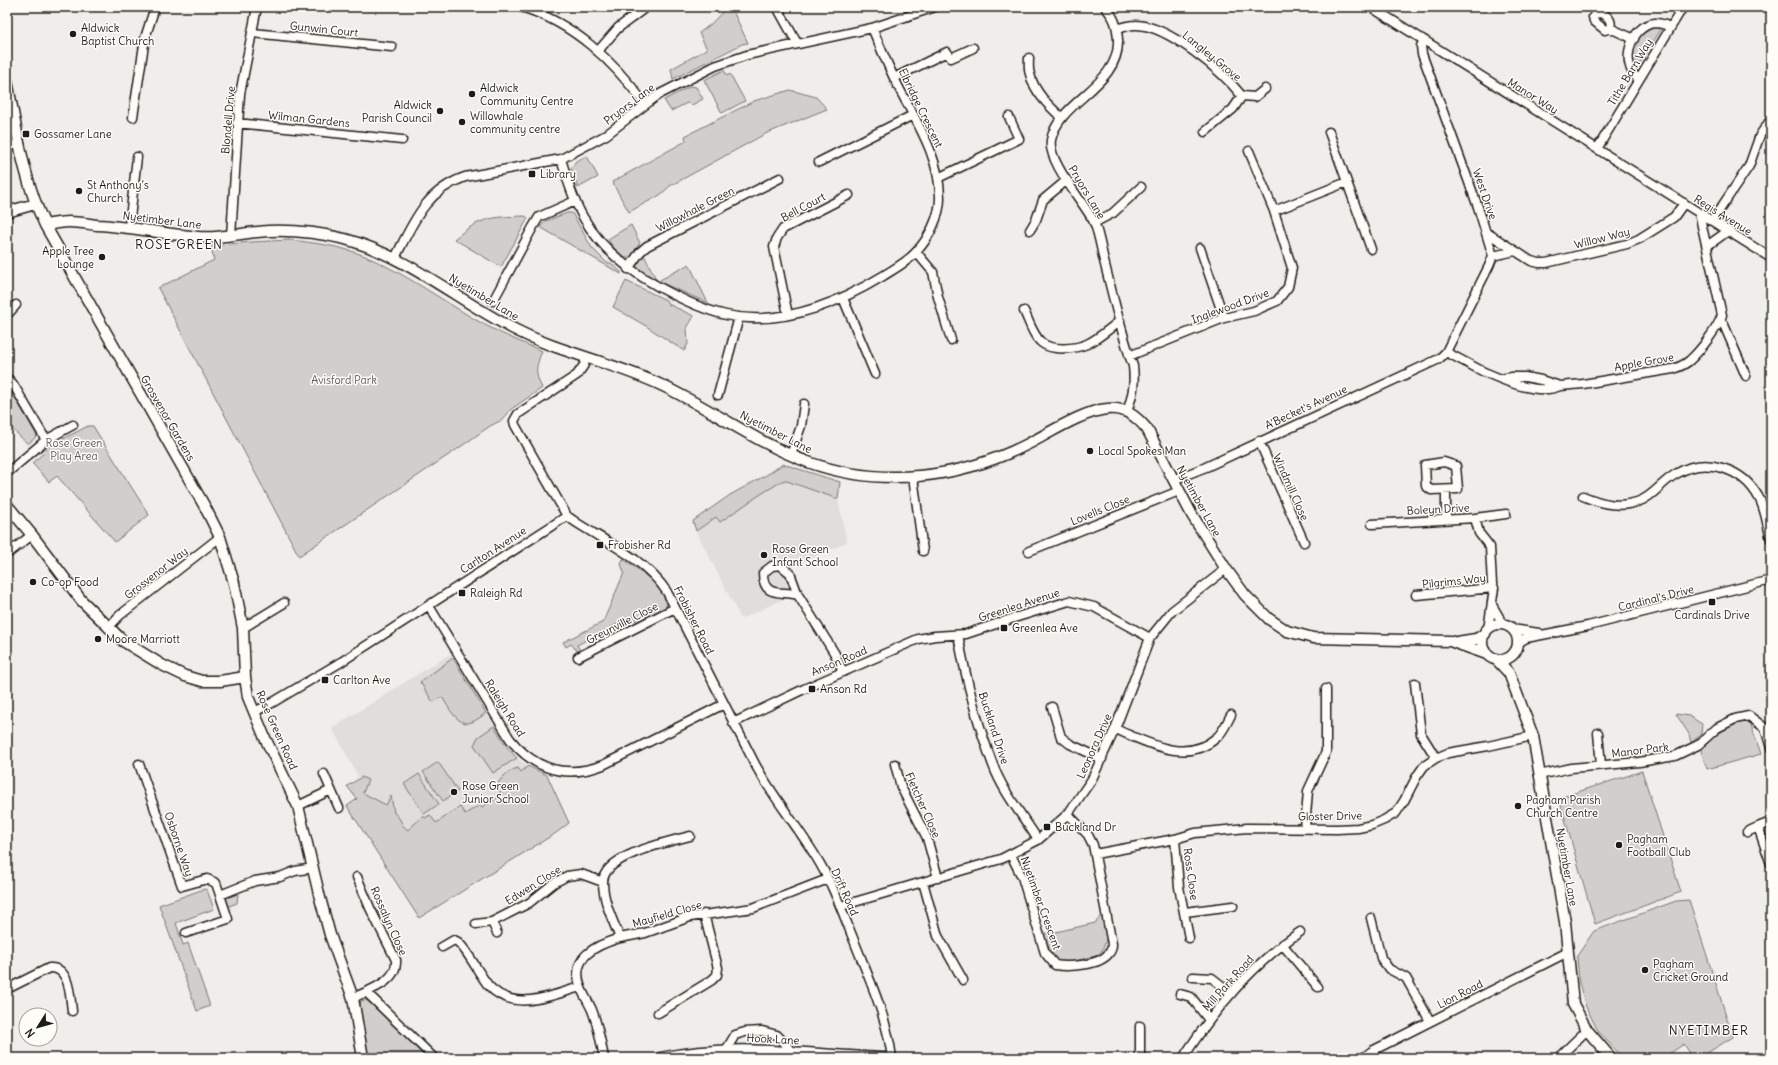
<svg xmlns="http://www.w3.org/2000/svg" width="1778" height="1065" font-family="Delius,sans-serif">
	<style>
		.built { fill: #e0deda }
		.green { fill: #d0cfcc; stroke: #767674 }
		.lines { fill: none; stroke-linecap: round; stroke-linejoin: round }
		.minor-casing { stroke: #1c1c1c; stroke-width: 11 }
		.tertiary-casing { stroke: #1c1c1c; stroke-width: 13 }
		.minor { stroke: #fdfcf7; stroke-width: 8 }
		.tertiary { stroke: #fdfcf7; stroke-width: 10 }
		.poi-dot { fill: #1c1c1c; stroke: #fdfcf7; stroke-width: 1.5 }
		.labels { text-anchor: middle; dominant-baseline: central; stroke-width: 3; stroke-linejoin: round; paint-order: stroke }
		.poi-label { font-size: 11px; fill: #1c1c1c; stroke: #fdfcf7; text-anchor: start }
		.street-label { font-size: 11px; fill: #1c1c1c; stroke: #fdfcf7 }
		.park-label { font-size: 11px; fill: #5b5b5a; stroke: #fdfcf7 }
		.quarter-label { font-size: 13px; letter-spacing: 1px; fill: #1c1c1c; stroke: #fdfcf7 }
	</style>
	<rect width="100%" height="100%" fill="#f0eeea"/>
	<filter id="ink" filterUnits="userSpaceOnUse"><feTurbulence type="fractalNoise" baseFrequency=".025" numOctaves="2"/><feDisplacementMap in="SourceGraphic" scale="8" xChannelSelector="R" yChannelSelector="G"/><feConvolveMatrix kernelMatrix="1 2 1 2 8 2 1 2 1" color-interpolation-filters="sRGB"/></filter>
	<g filter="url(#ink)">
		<path class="built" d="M 768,474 L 838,499 L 847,542 L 793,567 L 803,590 L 741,619 L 696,531 L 693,521 L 730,495 Z
			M 450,654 L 508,748 L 517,758 L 528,766 L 547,775 L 569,823 L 556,833 L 419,918 L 347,806 L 357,799 L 347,786 L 360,780 L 332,728 Z"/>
		<path class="green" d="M 727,7 L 731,7 L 748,43 L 742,44 L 673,79 L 671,69 L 707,49 L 699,33 L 711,24 Z
			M 1656,27 L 1660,29 L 1660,31 L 1637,68 L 1634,70 C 1626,52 1639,32 1656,27 Z
			M 724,70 L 727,76 L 730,74 L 745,101 L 722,113 L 704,80 Z
			M 691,86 L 696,87 L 703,99 L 692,105 L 687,103 L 671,111 L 664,100 Z
			M 790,90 L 816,97 L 827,109 L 765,134 L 670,186 L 660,195 L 629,212 L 612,182 L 686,141 L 685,136 L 754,101 Z
			M 587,156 L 598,177 L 578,188 L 571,168 L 576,161 Z
			M 567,213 L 572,213 L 592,248 L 607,263 L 611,263 L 621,272 L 621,274 L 540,227 L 546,221 Z
			M 525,216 L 528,218 L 501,267 L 454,239 C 481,217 491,217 525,216 Z
			M 631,225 L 640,243 L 631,257 L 625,258 L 612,246 L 608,239 Z
			M 290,240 C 316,243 341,246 365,256 C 404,273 439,298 476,320 C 497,332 520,342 542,351 C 536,367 534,372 542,388 L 510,410 L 504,419 L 490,426 L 456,450 L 299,556 L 158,288 L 214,260 L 211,246 L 250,242 Z
			M 643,253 L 657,281 L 636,268 L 638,260 Z
			M 689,264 L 708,303 L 662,283 L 660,280 Z
			M 626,281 L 666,300 L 668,304 L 694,316 L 687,328 L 688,344 L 684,351 L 646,326 L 613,307 Z
			M 7,384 L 37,436 L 28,444 L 7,424 Z
			M 88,426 L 93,426 L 149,515 L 115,542 L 57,476 L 49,482 L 32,463 L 45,452 L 47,447 Z
			M 783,464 L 840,482 L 838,499 L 784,480 L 761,494 L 720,522 L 716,517 L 696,531 L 693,521 L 730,495 L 768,474 Z
			M 623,559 C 634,567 672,591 666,606 C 664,612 643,620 637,623 L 633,616 L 577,645 L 580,650 L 578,652 L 571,644 L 566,647 L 563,642 L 603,622 L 624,573 L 621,564 Z
			M 453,658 L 486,713 C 482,716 477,720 472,722 C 458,728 448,706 442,697 L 433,702 L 420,682 Z
			M 1676,714 L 1689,716 L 1702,724 L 1701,734 L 1691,743 L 1689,734 Z
			M 1743,722 L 1750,722 L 1761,754 L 1707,769 L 1701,751 C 1711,737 1726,727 1743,722 Z
			M 494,726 L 508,748 L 517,758 L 493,773 L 474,745 L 478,737 Z
			M 438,762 L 458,791 L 443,801 L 423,772 Z
			M 528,766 L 547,775 L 569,823 L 556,833 L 419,918 L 347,806 L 357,799 L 347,786 L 362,777 L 368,780 L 363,793 L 386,805 L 391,796 L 394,813 C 401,817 400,825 408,830 L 423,816 L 425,818 L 430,815 L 436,823 L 460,807 L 465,814 L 480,805 L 482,807 L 498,797 L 500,792 L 496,787 C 501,777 508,771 518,768 L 521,772 Z
			M 1642,771 L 1681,892 L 1595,924 L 1559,798 Z
			M 419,774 L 439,804 L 424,814 L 404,784 Z
			M 204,889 L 207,890 L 214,909 L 176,923 L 183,945 L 188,943 L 210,1006 L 197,1011 L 159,905 Z
			M 238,894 L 237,903 L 227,907 L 224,899 Z
			M 1689,900 L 1733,1037 L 1699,1058 L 1693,1058 L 1684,1044 L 1663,1058 L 1623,1058 L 1598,1031 L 1586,1007 L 1579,983 L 1577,956 L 1594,931 L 1676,901 Z
			M 1102,915 L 1107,937 L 1102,951 L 1096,956 L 1065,963 L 1058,962 L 1048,953 L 1041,930 L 1047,934 L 1095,923 Z
			M 366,1000 L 370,1003 L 427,1058 L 367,1058 L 359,1008 L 361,1001 Z"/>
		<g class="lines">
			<defs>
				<path id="minor" d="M 521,7 C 574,23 613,61 645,104
					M 777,7 L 797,43
					M 1105,7 C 1115,18 1117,25 1118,40 C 1120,86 1059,100 1051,140 C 1047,162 1084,202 1094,222 C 1099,234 1101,248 1104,261 C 1113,296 1121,332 1133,366 C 1135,384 1133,394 1127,412
					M 1371,7 L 1771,258
					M 1610,28 C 1613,19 1604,11 1595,14 L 1593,17 L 1594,21 L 1605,30 L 1610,28 L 1634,39
					M 1117,29 C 1123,27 1130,25 1135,25 C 1167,24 1223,72 1242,96 L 1233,109 L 1205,132
					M 253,33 L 392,47
					M 598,51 L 618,28 L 646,7
					M 1029,58 C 1029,63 1028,69 1030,74 C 1034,92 1049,106 1062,118
					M 894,78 L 947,52 L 951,58 L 973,48
					M 1638,79 C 1619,63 1631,25 1655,23 C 1661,23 1666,25 1670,27
					M 1242,96 L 1255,97 L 1265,89
					M 133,117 L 145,38 L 155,7
					M 237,123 L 402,140
					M 1329,132 L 1371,249
					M 7,146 L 20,144
					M 1597,149 L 1683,7
					M 561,159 C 567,179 573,199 583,217 C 601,249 628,270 659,287 C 679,298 703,310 726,315 C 781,327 837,304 883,276 C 894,269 909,261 917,251 C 929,238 940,216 940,198 C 940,155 914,119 896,82 C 887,64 880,46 872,28
					M 819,162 L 913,115
					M 938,178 L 1019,139 L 1009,117
					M 1274,211 L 1347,182
					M 1712,221 L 1749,166 L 1760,135 L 1771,119
					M 1094,223 L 1113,213 L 1141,187
					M 129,227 L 137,157
					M 1030,230 L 1036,220 L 1043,200 L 1067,180
					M 1486,232 L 1531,261 L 1539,263 L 1546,263 L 1627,244 L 1639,239 L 1674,217 L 1684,203
					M 231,236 L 240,94 L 257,7
					M 1707,246 L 1728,231
					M 1200,248 L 1224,318
					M 916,252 L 933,272 L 938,297 L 951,340
					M 1493,256 L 1515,251
					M 395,258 C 413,223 425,191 465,177 L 561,159 L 606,135 L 658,95 L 715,66 L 747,55 L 872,28 L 935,7
					M 628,269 L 640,252 L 647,246 L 780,178
					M 843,298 L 875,374
					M 493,301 L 533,227 L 539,217 L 575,201
					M 1024,311 C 1029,321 1033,336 1042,343 C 1052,351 1075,349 1087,344 C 1098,339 1110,328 1120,321
					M 7,315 L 16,305
					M 788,315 L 774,247 L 777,238 L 783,229 L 849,195
					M 1720,321 L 1724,325 L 1746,376
					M 1446,352 L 1484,372 L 1501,379 L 1512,377 L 1525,377 L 1541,380 L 1560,386 L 1583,384 L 1673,369 C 1679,367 1685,365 1690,360 C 1700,351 1718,328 1722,315 L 1699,213
					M 1129,356 L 1224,318 L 1254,311 L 1277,301 L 1288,287 L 1292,268 L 1274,211 L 1249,151
					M 586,358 L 584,365 L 577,375 L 518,414 L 514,421 L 515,425 L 567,516 L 577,523 C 608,543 646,560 667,592 L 756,766 C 774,798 797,826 816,857 C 833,884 843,914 855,943 C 870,981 887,1017 892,1058
					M 7,378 L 13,384 L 46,440
					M 1501,379 C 1518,386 1542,394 1560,386
					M 718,395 L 739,317
					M 1259,441 L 1304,542
					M 791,455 L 801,426 L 804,404
					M 1444,462 L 1456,466 L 1458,489 L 1431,490 L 1426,486 L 1425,465 Z
					M 7,473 L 46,440 L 73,425
					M 913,477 L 923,551
					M 1173,480 L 1206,467 L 1439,359 L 1446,352 L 1489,266 L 1493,256 L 1478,207 L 1422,54 L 1421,46 L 1424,40
					M 1446,490 L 1446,518
					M 1583,496 C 1602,504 1621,509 1642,500 C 1655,494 1663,481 1676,474 C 1705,456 1743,468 1759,498 C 1766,510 1767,526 1771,539
					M 1475,518 L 1479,533 L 1490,547 L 1492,584 L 1494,588 L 1488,630
					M 1372,524 L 1475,518 L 1506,514
					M 1029,551 L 1179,491
					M 7,554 L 32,535
					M 798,595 C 782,590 763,599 763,573 L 772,566 L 780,565 L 790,573 L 798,595 L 835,654 L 843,672
					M 1416,595 L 1494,588
					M 1492,605 L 1503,624
					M 429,606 L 510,739 C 535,770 566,779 603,765 L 724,704
					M 108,628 L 119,616 L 220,537
					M 243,628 L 284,603
					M 1512,629 L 1539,633
					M 958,635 C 966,679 977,723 993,765 C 1003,792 1023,816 1038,840
					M 1518,643 L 1526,638 L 1588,626 L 1771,580
					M 578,657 L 675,608
					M 1415,683 L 1421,734 L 1436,758
					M 1052,707 L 1061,737 L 1070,744 L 1102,759
					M 254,712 L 270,704 L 341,662 L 567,516
					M 733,723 L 804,689 L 918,639 L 935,636 L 966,634 L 1014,618 L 1069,601 L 1094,607 L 1150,638
					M 1115,729 C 1147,742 1185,765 1216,738 C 1223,733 1227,722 1231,715
					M 1598,733 L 1601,765
					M 139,764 L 182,886 L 207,879 L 216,883 L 228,919 L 186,933
					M 895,764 L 901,787 L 927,838 L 938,878
					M 324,774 L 339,808
					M 1539,775 L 1571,768 L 1639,762 L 1675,756 L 1698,745 L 1717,728 L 1735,719 L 1749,716 L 1765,728 L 1771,748
					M 298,806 L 331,790
					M 1758,827 L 1771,822
					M 1305,828 L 1308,791 L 1326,752 L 1326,689
					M 1747,832 L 1758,827 L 1771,864
					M 690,836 C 669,842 603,855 603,882 C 603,901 613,921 620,938 L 645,933 L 690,917 L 753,908 L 828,879
					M 1175,839 L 1179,887 L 1189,938
					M 1095,854 L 1175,839 L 1195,833 L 1247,828 L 1337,829 L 1358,828 L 1372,825 L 1384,820 L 1396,813 L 1404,801 L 1417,776 L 1424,766 L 1436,758 L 1448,753 L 1488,746 L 1533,736
					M 1011,855 L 1022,877 L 1045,953 L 1055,965 C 1068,967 1100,966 1109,953 C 1111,951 1112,947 1112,944 L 1093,845 L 1088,835 L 1068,814
					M 923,882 L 938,936 L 963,980
					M 220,895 L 255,881 L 280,877 L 295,871 L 313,868
					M 841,906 L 1001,859 L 1038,840 L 1068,814 L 1092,779 L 1115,729 L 1150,638 L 1172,611 L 1226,569
					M 1185,912 L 1233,906
					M 1371,918 L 1381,958 L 1389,969 L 1406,978 L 1430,1021
					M 492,922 L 497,933
					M 476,924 L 492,922 L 529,903 L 554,883 L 567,876 L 581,874 L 603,882
					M 1282,944 L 1318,987
					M 442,947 L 454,940 L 458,942 C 470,954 477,971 488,985 C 512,1013 551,996 580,987
					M 1193,977 L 1212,978 L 1231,993
					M 7,989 L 49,968 C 70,966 70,996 72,1011
					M 366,992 L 434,1058
					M 1180,994 L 1191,997 L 1209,1020
					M 353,998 C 369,990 398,982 396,960 L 370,908 L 357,877
					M 658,1013 L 712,980 L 717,975 L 718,968 L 704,914
					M 1140,1026 L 1140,1058
					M 726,1050 L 735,1035 L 745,1032 L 762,1031 L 777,1035 L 793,1052
					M 604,1058 C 601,1042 598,1025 592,1010 C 589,1003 584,996 581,988 C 569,957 596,945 620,938
					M 1183,1058 C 1215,1009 1251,965 1300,932
					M 1363,1058 L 1372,1051 L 1568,952
					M 1558,1058 L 1587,1030"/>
				<path id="tertiary" d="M 7,81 C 17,131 23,179 45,225 L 205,507 L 220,537 L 234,583 L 243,628 L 245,677 L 248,697 L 265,738 L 298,806 L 320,898 L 330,935 L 353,998 L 363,1058
					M 7,212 L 35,204
					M 45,225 C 53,224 61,222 69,222 C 78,222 89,224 98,225 C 132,227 165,234 198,237 C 222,239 245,232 269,231 C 295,230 320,233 345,239 C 407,256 456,299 512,328 C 559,353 613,362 661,385 C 710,408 758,444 808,462 C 880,488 958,479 1026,445 C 1048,434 1083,411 1107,409 C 1125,407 1136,416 1147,429 L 1192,515 L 1226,569 L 1245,595 L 1269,619 L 1287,631 L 1313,638 L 1450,641 L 1487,654
					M 7,505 L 32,535 L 81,600 L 123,641 L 162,665 L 185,676 L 202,681 L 220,681 L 245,677
					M1482 642a18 18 0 1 1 36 0a18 18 0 1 1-36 0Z
					M 1457,642 L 1476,639 L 1485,634
					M 1496,659 L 1509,673 L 1533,736 L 1565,922 L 1573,1004 L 1587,1030 L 1611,1058
					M 660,1058 C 734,1042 810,1055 885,1058"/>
			</defs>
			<use href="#minor" class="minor-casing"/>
			<use href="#tertiary" class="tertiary-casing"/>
			<use href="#minor" class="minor"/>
			<use href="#tertiary" class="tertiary"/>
		</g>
	</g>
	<g class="poi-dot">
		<circle cx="73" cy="34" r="4"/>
		<circle cx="472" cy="94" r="4"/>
		<circle cx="440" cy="111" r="4"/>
		<circle cx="462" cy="122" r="4"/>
		<rect x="22" y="130" width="8" height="8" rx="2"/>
		<rect x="528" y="170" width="8" height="8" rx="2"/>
		<circle cx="79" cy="191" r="4"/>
		<circle cx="102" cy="257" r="4"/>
		<circle cx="1090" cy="451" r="4"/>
		<rect x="596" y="541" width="8" height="8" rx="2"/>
		<circle cx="764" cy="555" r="4"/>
		<circle cx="33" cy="582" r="4"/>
		<rect x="458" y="589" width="8" height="8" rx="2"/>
		<rect x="1708" y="598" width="8" height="8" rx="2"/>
		<rect x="1000" y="624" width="8" height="8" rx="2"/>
		<circle cx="98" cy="639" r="4"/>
		<rect x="321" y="676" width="8" height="8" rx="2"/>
		<rect x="808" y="685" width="8" height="8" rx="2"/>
		<circle cx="454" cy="792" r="4"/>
		<circle cx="1518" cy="806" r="4"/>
		<rect x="1043" y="823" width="8" height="8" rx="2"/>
		<circle cx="1619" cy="845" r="4"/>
		<circle cx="1645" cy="970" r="4"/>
	</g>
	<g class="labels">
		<g class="poi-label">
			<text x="81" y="28">Aldwick<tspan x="81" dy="13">Baptist Church</tspan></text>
			<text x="480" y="88">Aldwick<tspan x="480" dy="13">Community Centre</tspan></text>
			<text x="432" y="105" text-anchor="end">Aldwick<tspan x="432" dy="13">Parish Council</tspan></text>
			<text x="470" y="116">Willowhale<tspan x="470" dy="13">community centre</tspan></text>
			<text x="34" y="134">Gossamer Lane</text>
			<text x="540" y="174">Library</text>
			<text x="87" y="185">St Anthony’s<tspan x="87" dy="13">Church</tspan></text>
			<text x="94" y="251" text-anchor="end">Apple Tree<tspan x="94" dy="13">Lounge</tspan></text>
			<text x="1098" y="451">Local Spokes Man</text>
			<text x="608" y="545">Frobisher Rd</text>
			<text x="772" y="549">Rose Green<tspan x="772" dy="13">Infant School</tspan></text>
			<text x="41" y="582">Co-op Food</text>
			<text x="470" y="593">Raleigh Rd</text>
			<text x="1712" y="615" text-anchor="middle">Cardinals Drive</text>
			<text x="1012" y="628">Greenlea Ave</text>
			<text x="106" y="639">Moore Marriott</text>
			<text x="333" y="680">Carlton Ave</text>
			<text x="820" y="689">Anson Rd</text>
			<text x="462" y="786">Rose Green<tspan x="462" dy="13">Junior School</tspan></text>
			<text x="1526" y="800">Pagham Parish<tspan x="1526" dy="13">Church Centre</tspan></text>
			<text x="1055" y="827">Buckland Dr</text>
			<text x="1627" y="839">Pagham<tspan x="1627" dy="13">Football Club</tspan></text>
			<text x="1653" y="964">Pagham<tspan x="1653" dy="13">Cricket Ground</tspan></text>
		</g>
		<g class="street-label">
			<text transform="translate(324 29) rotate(6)">Gunwin Court</text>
			<text transform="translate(1212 56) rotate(39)">Langley Grove</text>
			<text transform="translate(1630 72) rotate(-59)">Tithe Barn Way</text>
			<text transform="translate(1533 96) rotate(32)">Manor Way</text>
			<text transform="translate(629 104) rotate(-37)">Pryors Lane</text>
			<text transform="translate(921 108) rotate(64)">Elbridge Crescent</text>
			<text transform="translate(309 119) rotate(6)">Wilman Gardens</text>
			<text transform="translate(228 120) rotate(-85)">Blondell Drive</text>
			<text transform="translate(1087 192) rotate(59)">Pryors Lane</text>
			<text transform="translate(1485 194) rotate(71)">West Drive</text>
			<text transform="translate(803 207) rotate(-28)">Bell Court</text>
			<text transform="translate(695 209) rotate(-27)">Willowhale Green</text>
			<text transform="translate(1723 215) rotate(32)">Regis Avenue</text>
			<text transform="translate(162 220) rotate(7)">Nyetimber Lane</text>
			<text transform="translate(1602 238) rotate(-14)">Willow Way</text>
			<text transform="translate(484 297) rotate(31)">Nyetimber Lane</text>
			<text transform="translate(1230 306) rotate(-20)">Inglewood Drive</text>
			<text transform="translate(1644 362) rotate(-10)">Apple Grove</text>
			<text transform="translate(1306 407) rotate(-25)">A'Becket's Avenue</text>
			<text transform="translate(168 418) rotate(60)">Grosvenor Gardens</text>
			<text transform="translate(776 432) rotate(27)">Nyetimber Lane</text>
			<text transform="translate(1291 487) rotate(66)">Windmill Close</text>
			<text transform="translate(1199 501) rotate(61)">Nyetimber Lane</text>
			<text transform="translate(1438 509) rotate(-3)">Boleyn Drive</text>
			<text transform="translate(1100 510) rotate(-22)">Lovells Close</text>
			<text transform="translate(493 550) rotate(-33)">Carlton Avenue</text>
			<text transform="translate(156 573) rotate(-38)">Grosvenor Way</text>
			<text transform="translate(1454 581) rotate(-6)">Pilgrims Way</text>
			<text transform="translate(1656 598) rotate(-14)">Cardinal's Drive</text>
			<text transform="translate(1019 605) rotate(-18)">Greenlea Avenue</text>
			<text transform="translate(694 620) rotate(63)">Frobisher Road</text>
			<text transform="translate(622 623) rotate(-27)">Greynville Close</text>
			<text transform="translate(839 661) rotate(-23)">Anson Road</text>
			<text transform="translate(505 708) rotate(58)">Raleigh Road</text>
			<text transform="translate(994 728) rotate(72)">Buckland Drive</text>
			<text transform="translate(277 730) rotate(66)">Rose Green Road</text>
			<text transform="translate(1094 746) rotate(-66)">Leonora Drive</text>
			<text transform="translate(1640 750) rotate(-7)">Manor Park</text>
			<text transform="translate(923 805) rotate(66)">Fletcher Close</text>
			<text transform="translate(1330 816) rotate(-1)">Gloster Drive</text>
			<text transform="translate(179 844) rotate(71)">Osborne Way</text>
			<text transform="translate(1567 867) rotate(80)">Nyetimber Lane</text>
			<text transform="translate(1191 874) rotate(82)">Ross Close</text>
			<text transform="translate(533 885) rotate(-32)">Edwen Close</text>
			<text transform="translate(845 892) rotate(66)">Drift Road</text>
			<text transform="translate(1041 903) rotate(70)">Nyetimber Crescent</text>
			<text transform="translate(667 914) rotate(-16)">Mayfield Close</text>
			<text transform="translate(389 921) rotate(66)">Rossalyn Close</text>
			<text transform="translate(1228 983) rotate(-48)">Mill Park Road</text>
			<text transform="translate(1460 994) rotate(-27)">Lion Road</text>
			<text transform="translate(773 1039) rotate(3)">Hook Lane</text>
		</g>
		<g class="park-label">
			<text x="344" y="380">Avisford Park</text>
			<text x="74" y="443">Rose Green<tspan x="74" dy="13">Play Area</tspan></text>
		</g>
		<g class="quarter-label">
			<text x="179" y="244">ROSE GREEN</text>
			<text x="1709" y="1030">NYETIMBER</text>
		</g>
	</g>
	<rect width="1778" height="1065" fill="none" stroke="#fdfcf7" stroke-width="24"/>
	<rect x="12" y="12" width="1754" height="1041" fill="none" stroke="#1c1c1c" stroke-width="1.5" filter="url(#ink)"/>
	<g transform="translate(38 1027) rotate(233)"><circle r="19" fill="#fdfcf7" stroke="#a3a29f"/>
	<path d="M0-3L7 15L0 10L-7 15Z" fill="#1c1c1c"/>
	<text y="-6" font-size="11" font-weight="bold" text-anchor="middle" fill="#1c1c1c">N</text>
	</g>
</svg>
